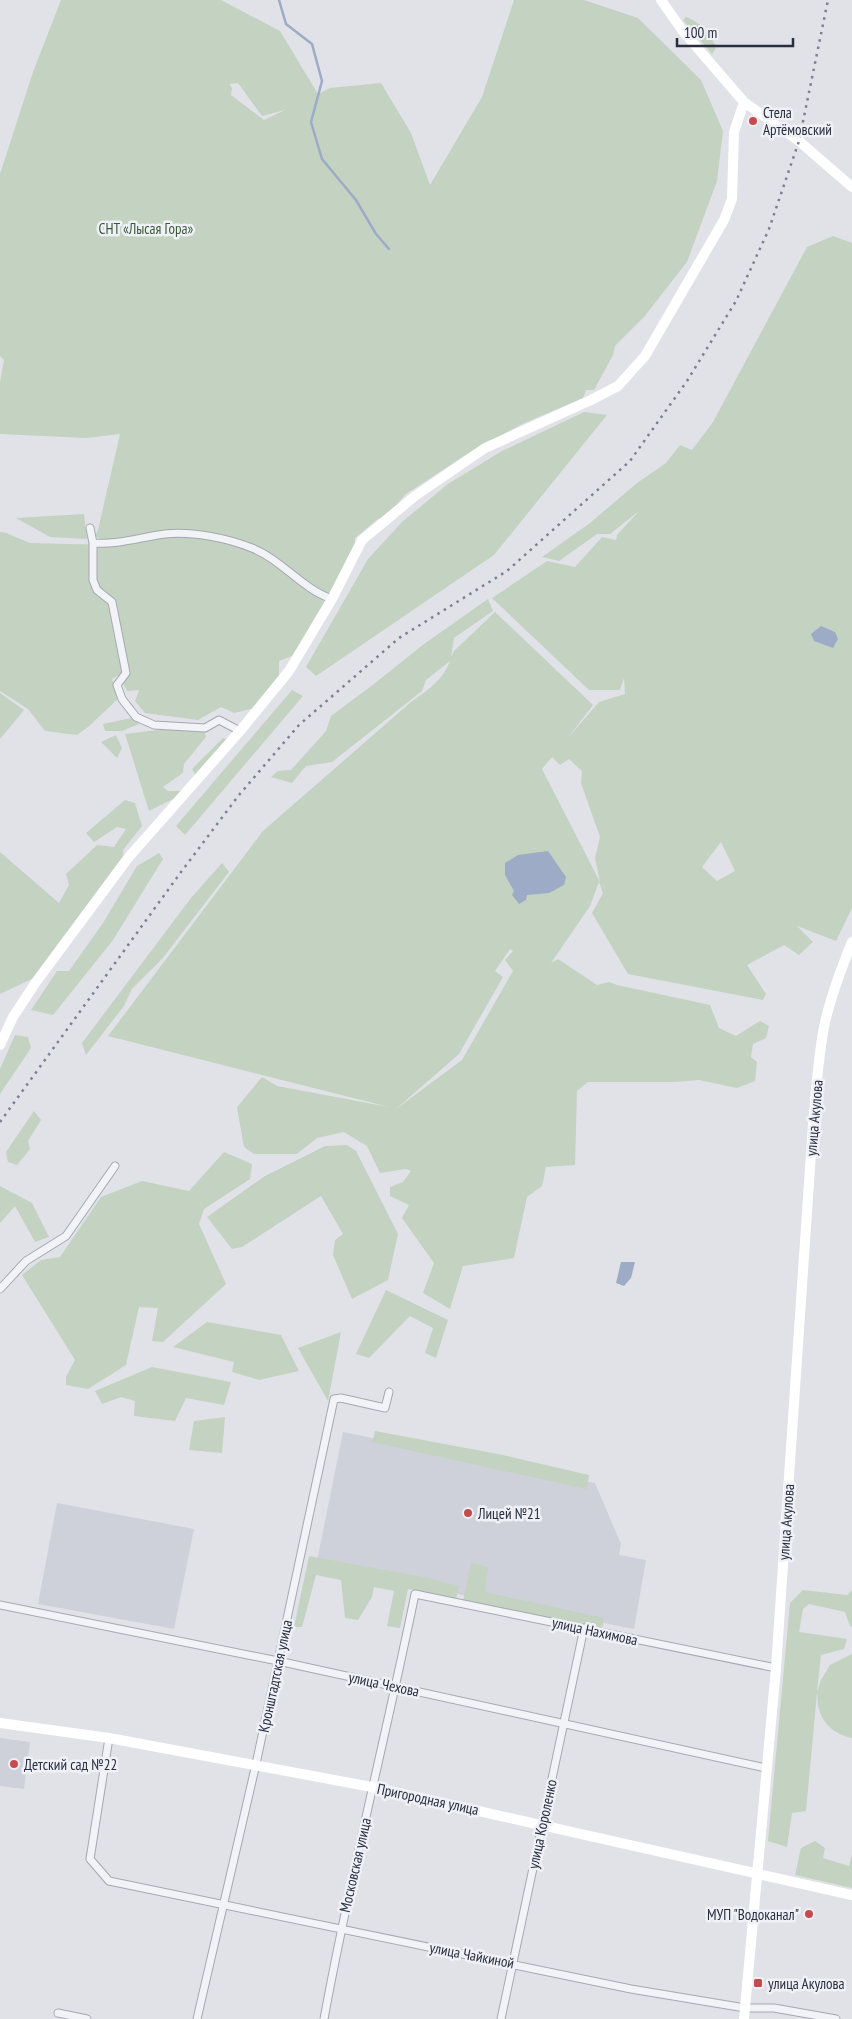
<svg xmlns="http://www.w3.org/2000/svg" width="852" height="2019" font-family="'PT Sans Narrow',sans-serif">
	<style>
		.built { fill: #ced1da }
		.green { fill: #c3d2c1; fill-rule: evenodd }
		.water { fill: #9dabc6 }
		.lines { fill: none; stroke-linecap: round; stroke-linejoin: round }
		.stream { stroke: #9dabc6; stroke-width: 2.5 }
		.street-casing { stroke: #a5a8b2; stroke-width: 9 }
		.street { stroke: #f2f3f7; stroke-width: 7 }
		.secondary { stroke: #fff; stroke-width: 10 }
		.rail { stroke: #7a8091; stroke-width: 2.5; stroke-dasharray: 2.5 5; stroke-linecap: butt }
		.poi-dot { fill: #c74b4d; stroke: #eff1f6; stroke-width: 2 }
		.labels { text-anchor: middle; dominant-baseline: central; stroke-width: 5; stroke-linejoin: round; paint-order: stroke }
		.poi-label { font-size: 15px; fill: #292e3f; stroke: #eff1f6; text-anchor: start }
		.park-label { font-size: 15px; fill: #395a37; stroke: #eff1f6 }
		.street-label { font-size: 15px; fill: #292e3f; stroke: #eff1f6 }
	</style>
	<rect width="100%" height="100%" fill="#e0e2e8"/>
	<path class="built" d="M 343,1432 L 595,1483 L 621,1544 L 619,1555 L 646,1560 L 634,1629 L 316,1566 Z
		M 57,1503 L 194,1529 L 174,1629 L 38,1604 Z
		M 0,1738 L 30,1742 L 24,1789 L 0,1786 Z"/>
	<path class="green" d="M 61,0 L 221,0 L 280,31 L 318,94 L 330,88 L 381,83 L 411,133 L 430,185 L 482,97 L 514,0 L 584,0 L 638,18 L 701,80 L 723,131 L 717,181 L 687,262 L 644,317 L 615,346 L 613,355 L 594,390 L 586,390 L 583,398 L 522,424 L 467,454 L 406,494 L 397,504 L 398,508 L 383,520 L 379,518 L 355,538 L 355,557 L 331,596 L 319,591 L 279,560 L 203,534 L 107,542 L 95,536 L 98,530 L 120,434 L 86,438 L 0,434 L 0,382 L 4,360 L 0,356 L 0,174 L 33,72 ZM 238,83 L 262,116 L 285,110 L 264,120 L 231,95 L 232,88 L 229,84 Z
		M 686,17 C 699,21 712,35 716,48 L 712,54 L 683,20 Z
		M 833,236 L 852,243 L 852,908 L 836,941 L 797,926 L 813,942 L 799,955 L 784,945 L 747,965 L 766,994 L 763,1000 L 628,974 L 592,913 L 603,893 L 599,882 L 590,906 L 551,963 L 558,959 L 597,985 L 609,982 L 617,985 L 710,1005 L 719,1028 L 736,1036 L 760,1021 L 769,1026 L 766,1038 L 753,1044 L 751,1057 L 757,1062 L 755,1081 L 737,1088 L 699,1080 L 674,1082 L 588,1082 L 577,1091 L 575,1165 L 546,1167 L 542,1186 L 527,1197 L 514,1258 L 463,1266 L 450,1309 L 423,1293 L 434,1263 L 402,1218 L 409,1205 L 390,1196 L 390,1187 L 403,1182 L 411,1171 L 406,1169 L 380,1173 L 367,1146 L 344,1132 L 317,1138 L 297,1154 L 254,1154 L 244,1147 L 237,1107 L 262,1077 L 277,1086 L 389,1107 L 108,1036 L 263,831 L 411,702 C 427,691 443,680 450,661 L 426,680 L 422,691 L 332,762 L 306,766 L 292,783 L 271,777 L 278,771 L 291,770 L 326,731 L 331,716 L 374,684 L 424,644 L 488,599 L 493,611 L 454,638 L 451,657 L 454,651 L 495,612 L 593,705 L 567,739 L 599,702 L 625,694 L 624,678 L 620,690 L 589,690 L 492,598 L 547,561 L 575,567 L 602,537 L 616,540 L 617,535 L 639,511 L 610,534 L 597,534 L 559,561 L 542,557 L 590,523 L 637,483 L 666,463 L 680,445 L 692,450 L 713,422 L 807,247 ZM 552,757 L 560,765 L 569,759 L 582,771 L 581,783 L 600,837 L 595,858 L 600,882 L 542,769 ZM 721,842 L 735,871 L 717,881 L 702,867 ZM 510,949 L 513,951 L 505,960 L 513,971 L 462,1060 L 396,1109 L 459,1054 L 503,977 L 495,971 Z
		M 584,412 L 607,415 L 494,555 L 316,676 L 306,667 L 368,559 L 403,521 L 448,484 L 502,451 Z
		M 84,514 L 87,539 L 50,537 L 16,518 Z
		M 0,532 L 6,533 L 30,543 L 111,545 L 171,535 L 214,539 L 256,552 L 326,603 L 295,655 L 279,661 L 279,680 L 264,702 L 251,709 L 234,713 L 221,707 L 198,720 L 145,713 L 135,701 L 139,690 L 127,691 L 119,675 L 112,679 L 119,698 L 88,727 L 77,735 L 45,731 L 28,709 L 0,691 Z
		M 292,690 L 303,696 L 185,835 L 176,826 Z
		M 0,693 L 24,710 L 0,739 Z
		M 136,717 L 139,724 L 122,731 L 105,731 L 103,724 Z
		M 190,726 L 203,726 L 206,737 L 184,764 L 183,773 L 163,787 L 168,791 L 182,791 L 175,798 L 149,811 L 125,734 Z
		M 116,735 L 122,748 L 117,758 L 101,742 Z
		M 223,738 L 230,740 L 196,776 L 192,769 Z
		M 125,800 L 135,803 L 142,826 L 123,850 L 124,861 L 38,976 L 0,994 L 0,852 L 59,903 L 69,885 L 66,874 L 97,845 L 114,847 L 126,829 L 117,827 L 94,842 L 86,833 Z
		M 159,853 L 163,859 L 113,940 L 53,1015 L 31,1010 L 57,971 L 69,971 L 103,923 L 137,866 Z
		M 222,863 L 229,872 L 162,959 L 132,989 L 124,1006 L 86,1055 L 82,1043 L 191,898 Z
		M 15,1035 L 28,1037 L 31,1048 L 0,1094 L 0,1069 Z
		M 34,1111 L 41,1120 L 28,1141 L 30,1149 L 17,1165 L 8,1162 L 6,1152 Z
		M 347,1145 L 356,1151 L 398,1234 L 388,1280 L 352,1299 L 333,1255 L 335,1240 L 343,1234 L 321,1196 L 242,1247 L 232,1249 L 207,1217 L 265,1176 L 325,1146 Z
		M 224,1152 L 252,1164 L 250,1179 L 204,1209 L 199,1224 L 226,1284 L 163,1342 L 152,1341 L 158,1308 L 139,1307 L 126,1365 L 88,1389 L 66,1385 L 66,1377 L 75,1360 L 22,1275 L 41,1260 L 60,1257 L 101,1197 L 142,1181 L 189,1191 Z
		M 0,1186 L 32,1203 L 49,1237 L 35,1242 L 15,1206 L 0,1223 Z
		M 386,1290 L 448,1320 L 436,1358 L 425,1353 L 433,1328 L 410,1316 L 369,1358 L 356,1354 Z
		M 207,1322 L 281,1335 L 299,1371 L 259,1380 L 232,1372 L 234,1362 L 173,1347 Z
		M 341,1332 L 328,1401 L 298,1348 Z
		M 152,1367 L 231,1382 L 224,1405 L 186,1398 L 175,1421 L 134,1416 L 135,1401 L 121,1397 L 102,1404 L 95,1391 Z
		M 225,1417 L 222,1453 L 189,1450 L 194,1421 Z
		M 375,1431 L 498,1454 L 589,1475 L 587,1489 L 372,1442 Z
		M 309,1556 L 428,1578 L 459,1586 L 456,1599 L 408,1589 L 400,1628 L 387,1626 L 394,1591 L 374,1587 L 372,1597 L 358,1620 L 345,1618 L 341,1580 L 316,1575 L 302,1627 L 294,1627 Z
		M 471,1563 L 488,1567 L 485,1592 L 604,1618 L 602,1628 L 463,1601 Z
		M 803,1590 L 847,1595 L 852,1590 L 852,1627 L 850,1626 L 845,1612 L 809,1604 L 803,1609 L 799,1632 L 847,1639 L 844,1649 L 821,1655 L 817,1692 L 821,1680 L 830,1665 L 852,1654 L 852,1738 C 837,1735 823,1725 819,1709 C 817,1704 818,1697 817,1693 L 806,1811 L 792,1813 L 787,1847 L 768,1841 L 790,1603 Z
		M 815,1841 L 825,1848 L 823,1858 L 849,1866 L 852,1855 L 852,1888 L 795,1875 L 801,1848 Z"/>
	<path class="water" d="M 821,626 L 835,632 L 838,639 L 833,648 L 814,641 L 811,634 Z
		M 548,851 L 566,877 L 564,885 L 549,893 L 527,895 L 526,900 L 519,904 L 512,895 L 514,891 L 505,875 L 505,863 L 518,855 Z
		M 621,1262 L 635,1262 L 631,1278 L 624,1286 L 616,1283 Z"/>
	<g class="lines">
		<path class="stream" d="M 279,0 L 286,24 L 312,44 L 322,81 L 311,122 L 322,159 L 356,200 L 376,234 L 389,249"/>
		<defs>
			<path id="street" d="M 90,528 L 93,543 C 118,545 141,537 165,534 C 192,531 227,538 252,548 C 282,560 302,589 332,599
				M 93,543 L 93,580 L 97,590 L 112,602 L 126,673 L 117,685 L 122,699 L 136,717 L 154,725 L 205,728 L 219,720 L 240,731
				M 0,1289 L 26,1261 L 66,1236 L 115,1166
				M 0,1605 L 278,1661 L 766,1768
				M 109,1738 L 90,1859 L 109,1881 L 631,1989 L 745,2008 L 774,2008 L 836,2019
				M 58,2013 L 87,2019
				M 197,2019 L 256,1764 L 334,1399 L 341,1398 L 385,1408 L 389,1392
				M 324,2019 C 350,1876 386,1736 415,1594 L 776,1668
				M 501,2019 L 584,1628"/>
		</defs>
		<use href="#street" class="street-casing"/>
		<use href="#street" class="street"/>
		<path class="secondary" d="M 661,0 L 682,30 L 744,102 L 799,141 L 852,187
			M 0,1045 L 13,1017 L 36,982 L 128,858 L 240,731 L 289,671 L 332,599 L 362,540 L 415,496 L 485,448 L 591,400 L 618,386 L 645,356 L 724,220 L 732,199 L 734,132 L 744,102
			M 0,1723 L 109,1738 L 372,1787 L 852,1895
			M 744,2019 L 776,1668 L 813,1124 C 816,1092 818,1059 824,1027 C 830,998 841,969 852,942"/>
		<path class="rail" d="M 0,1122 L 181,872 L 239,795 L 299,725 L 399,638 L 507,571 L 630,461 L 687,381 L 736,301 L 769,229 L 799,141 L 828,0"/>
	</g>
	<g class="poi-dot">
		<circle cx="753" cy="121" r="5"/>
		<circle cx="468" cy="1513" r="5"/>
		<circle cx="14" cy="1764" r="5"/>
		<circle cx="809" cy="1914" r="5"/>
		<rect x="753" y="1978" width="10" height="10" rx="2.5"/>
	</g>
	<g class="labels">
		<g class="poi-label">
			<text x="763" y="112">Стела<tspan x="763" dy="17">Артёмовский</tspan></text>
			<text x="478" y="1513">Лицей №21</text>
			<text x="24" y="1764">Детский сад №22</text>
			<text x="799" y="1914" text-anchor="end">МУП "Водоканал"</text>
			<text x="768" y="1983">улица Акулова</text>
		</g>
		<g class="park-label">
			<text x="146" y="228">СНТ «Лысая Гора»</text>
		</g>
		<g class="street-label">
			<text transform="translate(814 1118) rotate(-85)">улица Акулова</text>
			<text transform="translate(786 1522) rotate(-86)">улица Акулова</text>
			<text transform="translate(595 1631) rotate(12)">улица Нахимова</text>
			<text transform="translate(275 1676) rotate(-78)">Кронштадтская улица</text>
			<text transform="translate(384 1684) rotate(12)">улица Чехова</text>
			<text transform="translate(428 1799) rotate(12)">Пригородная улица</text>
			<text transform="translate(542 1824) rotate(-78)">улица Короленко</text>
			<text transform="translate(355 1865) rotate(-77)">Московская улица</text>
			<text transform="translate(472 1955) rotate(11)">улица Чайкиной</text>
		</g>
	</g>
	<path d="M677 38v8h116v-8" fill="none" stroke="#292e3f" stroke-width="2.5"/>
	<text x="684" y="38" font-size="15" fill="#292e3f" stroke="#eff1f6" stroke-width="4" paint-order="stroke">100 m</text>
</svg>
